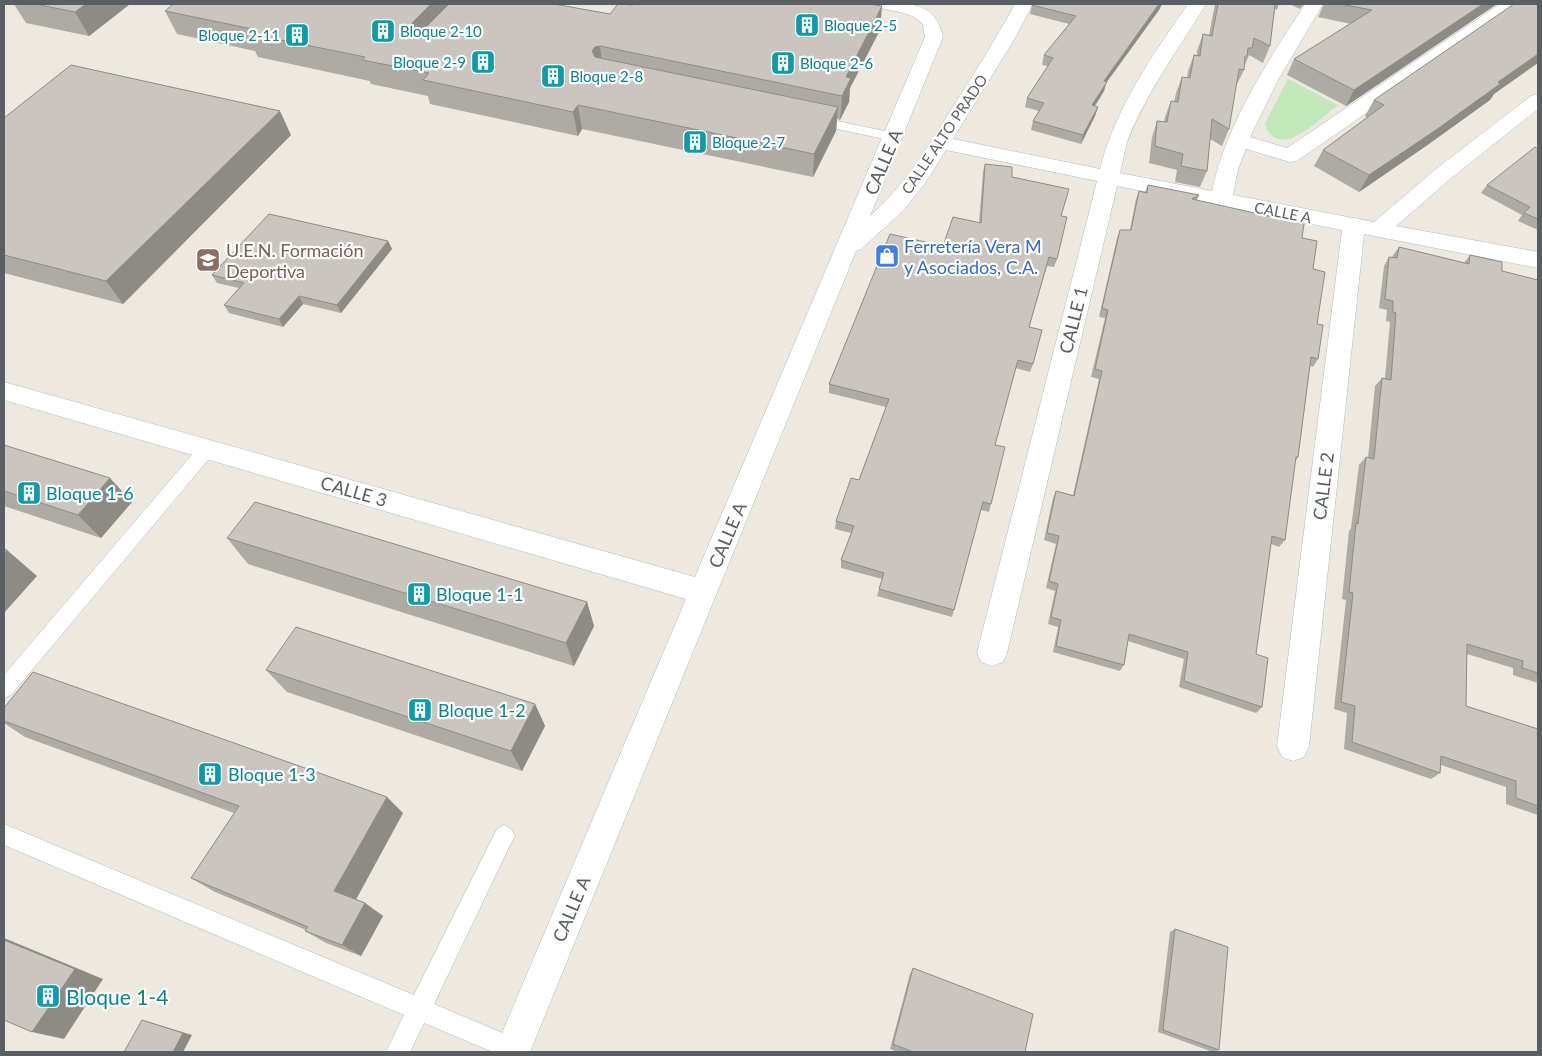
<svg xmlns="http://www.w3.org/2000/svg" width="1542" height="1056" font-family="Lato,sans-serif">
	<style>
		.green { fill: #c1e7bb }
		.lines { fill: none; stroke-linecap: round; stroke-linejoin: round }
		.lane-casing { stroke: #b3b8bc; stroke-width: 1 }
		.street-casing { stroke: #b3b8bc; stroke-width: 1 }
		.lane { fill: #fff; fill-rule: evenodd }
		.street { fill: #fff; fill-rule: evenodd }
		.wall { fill: #aeaaa4 }
		.shaded-wall { fill: #8d8b86 }
		.building { fill: #cac6bf; stroke: #8d8b86 }
		.labels { text-anchor: middle; dominant-baseline: central; stroke-width: 4.5; stroke-linejoin: round; paint-order: stroke }
		.far-culture-label { font-size: 15px; fill: #0d838f; stroke: #fff; text-anchor: start }
		.far-street-label { font-size: 15px; fill: #595f63; stroke: #fff }
		.street-label { font-size: 18px; fill: #595f63; stroke: #fff }
		.shop-label { font-size: 18px; fill: #366cbe; stroke: #fff; text-anchor: start }
		.education-label { font-size: 18px; fill: #785e54; stroke: #fff; text-anchor: start }
		.culture-label { font-size: 18px; fill: #0d838f; stroke: #fff; text-anchor: start }
		.near-culture-label { font-size: 21px; fill: #0d838f; stroke: #fff; text-anchor: start }
	</style>
	<rect width="100%" height="100%" fill="#ede9e0"/>
	<path class="green" d="M 1288,79 L 1338,105 C 1324,116 1308,131 1292,138 C 1280,143 1266,136 1265,123 Z"/>
	<g class="lines">
		<defs>
			<path id="lane" d="M 813,116 L 894,133 L 900,137 L 894,141 L 809,123 L 807,120 Z
				M 207,442 L 213,444 L 215,449 L 213,454 L 11,695 L 4,698 L 4,675 L 201,444 Z
				M 4,824 L 414,995 L 497,829 L 504,825 L 511,829 L 515,836 L 511,843 L 434,1004 L 521,1041 L 525,1049 L 523,1052 L 493,1052 L 424,1023 L 410,1052 L 386,1052 L 404,1015 L 4,845 Z"/>
			<path id="street" d="M 878,4 C 908,2 936,2 943,37 L 870,216 C 904,186 926,150 949,113 C 972,77 995,41 1015,4 L 1033,4 L 1015,38 L 953,139 L 1100,169 C 1115,109 1153,54 1188,4 L 1206,4 C 1179,49 1146,92 1127,142 C 1124,152 1123,163 1120,173 L 1212,191 C 1226,124 1268,61 1305,4 L 1323,4 L 1278,80 L 1250,137 L 1287,148 L 1500,4 L 1521,4 L 1518,8 L 1297,161 L 1290,162 L 1246,149 L 1238,169 L 1233,195 L 1374,222 L 1436,169 L 1531,96 L 1538,94 L 1538,109 L 1450,179 L 1396,226 L 1538,252 L 1538,268 L 1364,234 L 1309,746 L 1304,757 L 1293,761 L 1282,757 L 1277,746 L 1342,230 L 1117,186 L 1007,653 L 1003,662 L 992,666 L 981,662 L 977,653 L 1097,181 L 946,150 L 926,182 L 903,211 L 861,249 L 856,251 L 530,1052 L 494,1052 L 686,599 L 4,400 L 4,382 L 695,577 L 925,37 C 924,34 924,28 923,25 C 916,13 893,11 881,8 Z"/>
		</defs>
		<use href="#lane" class="lane-casing"/>
		<use href="#street" class="street-casing"/>
		<use href="#lane" class="lane"/>
		<use href="#street" class="street"/>
	</g>
	<path class="wall" d="M 14,4 L 130,4 L 89,36 L 26,23 Z
		M 1032,4 L 1162,4 L 1159,10 L 1106,83 L 1104,91 L 1095,106 L 1098,107 L 1095,116 L 1081,144 L 1031,130 L 1033,121 L 1039,111 L 1025,107 L 1027,98 L 1048,66 L 1042,65 L 1044,55 L 1069,24 L 1030,14 Z
		M 1215,4 L 1279,4 L 1277,10 L 1275,9 L 1270,46 L 1263,63 L 1249,55 L 1245,65 L 1244,64 L 1244,70 L 1236,86 L 1229,129 L 1222,146 L 1210,139 L 1207,171 L 1200,187 L 1175,182 L 1177,170 L 1149,163 L 1152,137 L 1157,121 L 1164,122 L 1165,117 L 1171,101 L 1174,102 L 1176,93 L 1182,77 L 1187,78 L 1188,71 L 1194,55 L 1197,55 L 1197,51 L 1203,34 L 1209,35 Z
		M 1289,4 L 1304,4 L 1300,9 Z
		M 1324,4 L 1497,4 L 1346,106 L 1287,75 L 1294,59 L 1351,24 L 1318,17 Z
		M 633,5 L 880,30 L 850,88 L 849,102 L 840,120 L 837,119 L 836,131 L 813,177 L 582,129 L 578,136 L 430,104 L 428,96 L 371,84 L 370,81 L 258,57 L 255,51 L 177,34 L 165,11 L 610,14 Z
		M 1494,94 L 1490,100 L 1426,146 L 1359,192 L 1314,166 L 1323,150 L 1367,118 L 1365,116 L 1374,100 Z
		M 4,118 L 291,135 L 123,304 L 4,273 Z
		M 1538,149 L 1538,230 L 1518,221 L 1522,215 L 1481,193 L 1487,185 Z
		M 985,164 L 1012,177 L 1061,216 L 1057,259 L 1054,267 L 1047,266 L 1029,327 L 1033,364 L 1030,372 L 1016,368 L 995,445 L 991,504 L 989,512 L 981,510 L 952,617 L 877,596 L 882,579 L 841,568 L 841,560 L 851,533 L 835,529 L 836,521 L 859,480 L 886,407 L 829,393 L 829,384 L 943,246 L 979,223 L 983,172 Z
		M 1148,185 L 1199,195 L 1197,200 L 1302,238 L 1313,269 L 1317,324 L 1318,359 L 1313,367 L 1310,366 L 1298,457 L 1295,462 L 1285,540 L 1279,547 L 1271,544 L 1256,654 L 1262,707 L 1256,713 L 1179,687 L 1184,659 L 1128,641 L 1124,665 L 1120,671 L 1053,652 L 1058,627 L 1048,624 L 1055,591 L 1046,588 L 1056,544 L 1044,540 L 1053,498 L 1056,491 L 1073,495 L 1099,379 L 1091,377 L 1105,318 L 1099,317 L 1117,238 L 1120,230 L 1130,230 L 1136,199 L 1139,191 L 1145,192 Z
		M 388,241 L 392,249 L 341,313 L 303,304 L 283,327 L 229,313 L 224,305 L 239,288 L 217,283 L 212,275 Z
		M 1399,247 L 1464,263 L 1470,255 L 1502,271 L 1538,280 L 1538,683 L 1513,675 L 1513,668 L 1467,654 L 1466,706 L 1538,729 L 1538,815 L 1506,804 L 1506,787 L 1441,765 L 1440,773 L 1431,779 L 1344,749 L 1347,713 L 1334,709 L 1346,600 L 1342,599 L 1349,531 L 1351,528 L 1359,465 L 1366,457 L 1368,458 L 1375,386 L 1382,378 L 1385,378 L 1390,322 L 1386,321 L 1387,310 L 1379,308 L 1384,266 L 1389,257 L 1392,257 Z
		M 4,445 L 132,502 L 101,538 L 4,506 Z
		M 227,538 L 587,602 L 594,626 L 574,666 L 248,564 Z
		M 266,670 L 535,704 L 545,726 L 522,771 L 287,692 Z
		M 4,708 L 403,813 L 356,899 L 365,903 L 383,916 L 361,956 L 326,943 L 305,931 L 306,930 L 215,892 L 191,878 L 234,813 L 25,737 L 4,723 Z
		M 1175,929 L 1219,1050 L 1213,1052 L 1158,1032 L 1170,932 Z
		M 913,968 L 1025,1052 L 898,1052 L 890,1049 L 910,974 Z"/>
	<path class="shaded-wall" d="M 86,4 L 130,4 L 89,36 L 75,12 Z
		M 431,4 L 461,4 L 416,50 L 406,29 Z
		M 1159,4 L 1162,4 L 1159,10 L 1106,83 L 1104,91 L 1089,115 L 1092,105 L 1104,81 Z
		M 1483,4 L 1497,4 L 1346,106 L 1354,90 Z
		M 882,6 L 880,30 L 850,88 L 849,102 L 840,120 L 842,96 L 846,77 Z
		M 600,46 L 603,70 L 592,51 L 595,47 Z
		M 1538,54 L 1538,63 L 1494,94 L 1490,100 L 1426,146 L 1359,192 L 1369,175 L 1498,82 Z
		M 578,105 L 582,129 L 578,136 L 573,112 Z
		M 838,107 L 836,131 L 813,177 L 814,154 Z
		M 1098,107 L 1095,116 L 1081,144 L 1083,135 Z
		M 280,111 L 291,135 L 123,304 L 106,281 Z
		M 388,241 L 392,249 L 341,313 L 337,305 Z
		M 299,296 L 303,304 L 283,327 L 279,319 Z
		M 110,478 L 132,502 L 101,538 L 78,515 Z
		M 7,550 L 37,576 L 4,613 L 4,554 Z
		M 587,602 L 594,626 L 574,666 L 566,643 Z
		M 535,704 L 545,726 L 522,771 L 511,751 Z
		M 387,797 L 403,813 L 353,905 L 334,891 Z
		M 365,903 L 383,916 L 361,956 L 342,945 Z
		M 4,938 L 103,979 L 64,1039 L 32,1032 Z
		M 142,1020 L 192,1035 L 183,1052 L 173,1052 Z"/>
	<path class="building" d="M 35,4 L 86,4 L 75,12 Z
		M 173,4 L 431,4 L 406,29 L 408,34 L 418,35 L 449,4 L 554,4 L 610,14 L 618,4 L 633,5 L 634,4 L 869,4 L 882,6 L 846,77 L 851,78 L 842,96 L 600,46 L 595,47 L 592,51 L 595,57 L 838,107 L 814,154 L 578,105 L 573,112 L 423,80 L 429,73 L 362,60 L 365,57 L 247,33 L 252,29 L 165,11 Z
		M 1032,4 L 1159,4 L 1104,81 L 1107,82 L 1092,105 L 1098,107 L 1083,135 L 1033,121 L 1044,103 L 1027,98 L 1053,58 L 1044,55 L 1076,16 L 1032,5 Z
		M 1218,4 L 1275,4 L 1270,46 L 1254,38 L 1252,48 L 1248,48 L 1247,56 L 1245,56 L 1244,70 L 1239,69 L 1229,129 L 1212,119 L 1207,171 L 1181,166 L 1183,154 L 1155,146 L 1157,121 L 1167,122 L 1171,101 L 1178,102 L 1182,77 L 1190,78 L 1194,55 L 1200,56 L 1203,34 L 1212,36 Z
		M 1340,4 L 1483,4 L 1354,90 L 1294,59 L 1372,10 Z
		M 1514,4 L 1538,4 L 1538,54 L 1498,82 L 1500,84 L 1436,130 L 1369,175 L 1323,150 L 1384,105 L 1374,100 Z
		M 71,65 L 280,111 L 106,281 L 4,255 L 4,118 Z
		M 1535,147 L 1538,149 L 1538,219 L 1524,213 L 1530,207 L 1487,185 Z
		M 985,164 L 1012,167 L 1012,177 L 1069,189 L 1061,216 L 1067,217 L 1057,259 L 1049,257 L 1029,327 L 1042,330 L 1033,364 L 1018,360 L 995,445 L 1005,447 L 991,504 L 983,502 L 954,610 L 879,589 L 884,573 L 841,560 L 854,526 L 836,521 L 851,478 L 859,480 L 889,399 L 829,384 L 890,234 L 943,246 L 953,217 L 981,223 Z
		M 1148,185 L 1199,195 L 1192,199 L 1304,224 L 1302,238 L 1317,241 L 1313,269 L 1325,272 L 1317,324 L 1323,325 L 1318,359 L 1311,357 L 1298,457 L 1296,457 L 1285,540 L 1272,536 L 1256,654 L 1268,658 L 1262,707 L 1184,681 L 1188,652 L 1129,634 L 1124,665 L 1056,646 L 1061,620 L 1051,617 L 1058,584 L 1049,581 L 1059,536 L 1047,533 L 1056,491 L 1074,496 L 1102,371 L 1095,369 L 1108,310 L 1102,308 L 1120,230 L 1131,230 L 1139,191 L 1147,193 Z
		M 269,214 L 388,241 L 337,305 L 299,296 L 279,319 L 224,305 L 244,283 L 212,275 Z
		M 1399,247 L 1469,264 L 1470,255 L 1502,262 L 1502,271 L 1538,280 L 1538,673 L 1522,668 L 1523,661 L 1467,644 L 1466,706 L 1538,729 L 1538,806 L 1516,798 L 1516,781 L 1441,756 L 1440,773 L 1352,742 L 1355,706 L 1341,702 L 1353,593 L 1349,592 L 1356,523 L 1358,524 L 1366,457 L 1374,459 L 1382,378 L 1391,380 L 1396,313 L 1393,312 L 1393,301 L 1385,299 L 1389,257 L 1397,258 Z
		M 4,445 L 110,478 L 78,515 L 4,491 Z
		M 255,502 L 587,602 L 566,643 L 227,538 Z
		M 4,549 L 7,550 L 4,554 Z
		M 296,627 L 535,704 L 511,751 L 266,670 Z
		M 33,672 L 387,797 L 334,891 L 365,903 L 342,945 L 305,931 L 308,927 L 191,878 L 239,806 L 4,721 L 4,708 Z
		M 1175,929 L 1228,947 L 1219,1050 L 1163,1030 Z
		M 4,940 L 75,969 L 32,1032 L 4,1020 Z
		M 913,968 L 1033,1014 L 1025,1052 L 913,1052 L 893,1044 Z
		M 142,1020 L 183,1033 L 173,1052 L 124,1052 Z"/>
	<defs>
		<symbol id="building-square" viewBox="-11 -11 22 22"><rect x="-9" y="-9" width="18" height="18" rx="4" fill="#0f9aa8" stroke="#fff"/><path d="M-4-6H4V6H1V3H-1V6H-4ZM-2.5-4.3h1.7v1.8h-1.7ZM.8-4.3h1.7v1.8H.8ZM-2.5-1h1.7V.8h-1.7ZM.8-1h1.7V.8H.8Z" fill="#fff"/></symbol>
		<symbol id="shop-square" viewBox="-11 -11 22 22"><rect x="-9" y="-9" width="18" height="18" rx="4" fill="#3f7fe0" stroke="#fff"/><path d="M-5-2.5h2.3a2.7 3.5 0 0 1 5.4 0H5L5.5 6h-11ZM-1.5-2.5h3a1.5 2.3 0 0 0-3 0Z" fill="#fff"/></symbol>
		<symbol id="school-square" viewBox="-11 -11 22 22"><rect x="-9" y="-9" width="18" height="18" rx="4" fill="#8d6e63" stroke="#fff"/><path d="M0-5L7-2L0 1L-7-2ZM-4 1L0 2.5L4 1V4Q0 6-4 4Z" fill="#fff"/></symbol>
	</defs>
	<g fill-rule="evenodd">
		<use href="#building-square" x="793" y="11" width="28" height="28"/>
		<use href="#building-square" x="369" y="17" width="28" height="28"/>
		<use href="#building-square" x="283" y="21" width="28" height="28"/>
		<use href="#building-square" x="469" y="48" width="28" height="28"/>
		<use href="#building-square" x="769" y="49" width="28" height="28"/>
		<use href="#building-square" x="539" y="62" width="28" height="28"/>
		<use href="#building-square" x="681" y="128" width="28" height="28"/>
		<use href="#shop-square" x="873" y="242" width="28" height="28"/>
		<use href="#school-square" x="194" y="246" width="28" height="28"/>
		<use href="#building-square" x="15" y="479" width="28" height="28"/>
		<use href="#building-square" x="405" y="580" width="28" height="28"/>
		<use href="#building-square" x="406" y="696" width="28" height="28"/>
		<use href="#building-square" x="196" y="760" width="28" height="28"/>
		<use href="#building-square" x="34" y="982" width="28" height="28"/>
	</g>
	<g class="labels">
		<g class="far-culture-label">
			<text x="824" y="25">Bloque 2-5</text>
			<text x="400" y="31">Bloque 2-10</text>
			<text x="280" y="35" text-anchor="end">Bloque 2-11</text>
			<text x="466" y="62" text-anchor="end">Bloque 2-9</text>
			<text x="800" y="63">Bloque 2-6</text>
			<text x="570" y="76">Bloque 2-8</text>
			<text x="712" y="142">Bloque 2-7</text>
		</g>
		<g class="far-street-label">
			<text transform="translate(944 134) rotate(-56)">CALLE ALTO PRADO</text>
			<text transform="translate(1283 212) rotate(11)">CALLE A</text>
		</g>
		<g class="street-label">
			<text transform="translate(883 162) rotate(-67)">CALLE A</text>
			<text transform="translate(1073 320) rotate(-76)">CALLE 1</text>
			<text transform="translate(1323 486) rotate(-83)">CALLE 2</text>
			<text transform="translate(354 491) rotate(16)">CALLE 3</text>
			<text transform="translate(727 535) rotate(-67)">CALLE A</text>
			<text transform="translate(571 909) rotate(-67)">CALLE A</text>
		</g>
		<g class="shop-label">
			<text x="904" y="246">Ferretería Vera M<tspan x="904" dy="21">y Asociados, C.A.</tspan></text>
		</g>
		<g class="education-label">
			<text x="226" y="250">U.E.N. Formación<tspan x="226" dy="21">Deportiva</tspan></text>
		</g>
		<g class="culture-label">
			<text x="46" y="493">Bloque 1-6</text>
			<text x="436" y="594">Bloque 1-1</text>
			<text x="438" y="710">Bloque 1-2</text>
			<text x="228" y="774">Bloque 1-3</text>
		</g>
		<g class="near-culture-label">
			<text x="66" y="996">Bloque 1-4</text>
		</g>
	</g>
	<rect width="1542" height="1056" fill="none" stroke="#595f63" stroke-width="10"/>
</svg>
